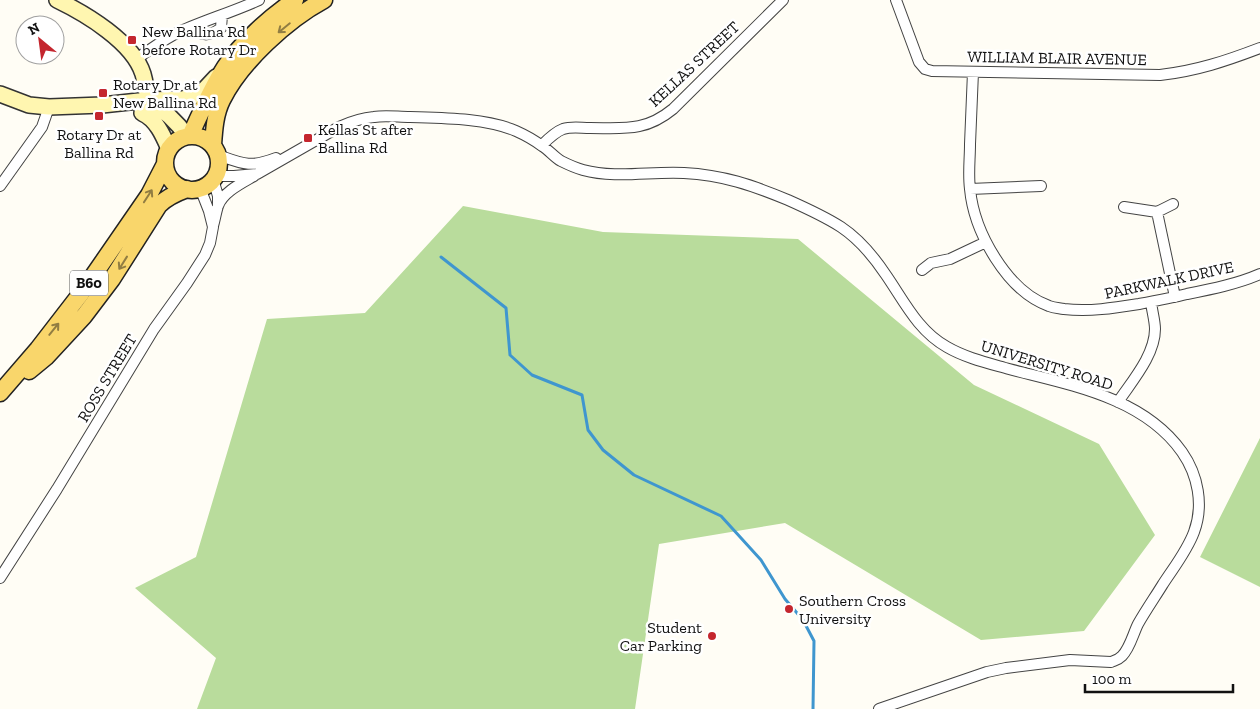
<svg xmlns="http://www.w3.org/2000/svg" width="1260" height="709" font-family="'Zilla Slab',serif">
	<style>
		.forest { fill: #b9dc9c }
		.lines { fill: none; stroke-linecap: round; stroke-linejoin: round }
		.stream { stroke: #3f96cf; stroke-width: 3 }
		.street-casing { stroke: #444; stroke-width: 12 }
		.secondary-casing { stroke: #333; stroke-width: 18 }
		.primary-casing { stroke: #222; stroke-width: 19 }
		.street { stroke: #fff; stroke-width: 10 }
		.secondary { stroke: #fff6b0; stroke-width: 15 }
		.primary { stroke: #f9d66b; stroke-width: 16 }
		.oneway { stroke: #917d42 }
		.poi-dot { fill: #c4262e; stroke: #fff; stroke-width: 2 }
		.labels { text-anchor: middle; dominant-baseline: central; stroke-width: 5; stroke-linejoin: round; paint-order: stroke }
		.shield { fill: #fff; stroke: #585858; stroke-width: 1 }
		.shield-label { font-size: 15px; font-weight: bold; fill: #111 }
		.poi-label { font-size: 16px; fill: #111; stroke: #fff; text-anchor: start }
		.street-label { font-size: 16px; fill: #111; stroke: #fff }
	</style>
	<rect width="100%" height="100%" fill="#fffdf5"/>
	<path class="forest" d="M 463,206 L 603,232 L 798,239 L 974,385 L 1099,444 L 1155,535 L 1084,631 L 981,640 L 785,523 L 659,544 L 635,709 L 197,709 L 216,658 L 135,588 L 196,557 L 267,319 L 365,313 Z
		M 1260,438 L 1260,587 L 1200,557 Z"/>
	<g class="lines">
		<path class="stream" d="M 441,257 L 506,308 L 510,355 L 532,375 L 582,395 L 588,430 L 603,450 L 634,475 L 721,516 L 761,560 L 785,599 L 803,620 L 814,641 L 813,709"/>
		<defs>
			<path id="street" d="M 896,0 L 919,62 L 925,69 L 932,71 L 1160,75 C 1196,71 1226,61 1260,48
				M 189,28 C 202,36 209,37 221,28 L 222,15
				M 136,59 C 150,50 164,39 179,32 C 205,20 233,12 259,0
				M 973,72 C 972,96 971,120 970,144 C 970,159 968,174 970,189 C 974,232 1007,291 1049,306 C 1054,308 1059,308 1064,309 C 1089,312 1114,308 1139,304 C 1155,301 1171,298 1187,294 C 1212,289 1237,284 1260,274
				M 542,145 C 548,139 555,132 563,129 C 572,126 581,128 590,128 C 624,128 645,132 673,109 L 783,0
				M 218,155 C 243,164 250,168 276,158
				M 216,176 L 234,176 L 257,174 L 339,127 C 350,122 362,118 374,117 C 385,115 398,117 410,117 C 442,118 486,118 516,131 C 525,135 534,140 542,146 C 549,150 554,157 561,161 C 567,164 576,168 583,170 C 616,179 651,171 684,173 C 723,175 752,185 788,200 C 806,208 824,216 841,227 C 859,239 874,257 886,275 C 904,301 918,331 947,347 C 966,358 988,363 1009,369 C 1070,385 1143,397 1182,452 C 1198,475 1204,505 1194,532 C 1187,551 1174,567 1163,584 C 1155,597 1146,610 1138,624 C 1133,634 1130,648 1122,656 C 1118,660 1116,660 1111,662 L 1070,660 L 1006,668 L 987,672 L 879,709
				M 213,179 L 218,196 L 218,206
				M 0,186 L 42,127 L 49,107
				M 970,189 L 1041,186
				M 1124,207 L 1157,212 L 1173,204
				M 1157,212 L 1175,297
				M 213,226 C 215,219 216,212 218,206 C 223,192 242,183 254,176
				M 922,270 L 931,263 L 950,259 L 986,242
				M 1118,402 C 1132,381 1155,355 1155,329 C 1155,321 1152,311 1151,302
				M 0,578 L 57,489 L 154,329 L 187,283 L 205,255 L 210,243 L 213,227 L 209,211 L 200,188"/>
			<path id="secondary" d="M 57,0 C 86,14 133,42 143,74 C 147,88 148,102 150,116
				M 0,94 L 29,105 L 49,107 L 102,105 L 148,100 L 183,99 L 196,95 L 202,92 L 216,77
				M 148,100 C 164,110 176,121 187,136
				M 142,113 C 156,119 163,135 169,149"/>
			<path id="primary" d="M 190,136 C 201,112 211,89 225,67 C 241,43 271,16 295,0
				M165 163a27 27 0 1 1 54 0a27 27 0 1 1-54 0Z
				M 213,145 C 214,130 215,114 222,100 C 241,62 287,20 324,0
				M 29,371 L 46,357 L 84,316 L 112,279 L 159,205 C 167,197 176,193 187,189
				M 0,393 L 38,349 L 82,292 L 149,195 L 165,164"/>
		</defs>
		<use href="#street" class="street-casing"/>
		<use href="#secondary" class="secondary-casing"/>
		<use href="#primary" class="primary-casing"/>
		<use href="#street" class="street"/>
		<use href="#secondary" class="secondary"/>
		<use href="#primary" class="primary"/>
	</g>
	<defs><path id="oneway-shaft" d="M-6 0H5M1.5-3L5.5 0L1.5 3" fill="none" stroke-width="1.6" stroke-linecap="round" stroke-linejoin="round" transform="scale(1.25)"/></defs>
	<g class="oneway">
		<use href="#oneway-shaft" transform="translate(284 28) rotate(141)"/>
		<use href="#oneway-shaft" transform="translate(148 196) rotate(-57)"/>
		<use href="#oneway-shaft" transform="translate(123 263) rotate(122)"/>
		<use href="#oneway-shaft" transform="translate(54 329) rotate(-51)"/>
	</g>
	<g class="poi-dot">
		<rect x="127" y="35" width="10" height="10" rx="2.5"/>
		<rect x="98" y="88" width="10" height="10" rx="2.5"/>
		<rect x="94" y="111" width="10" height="10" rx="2.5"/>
		<rect x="303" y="133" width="10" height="10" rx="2.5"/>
		<circle cx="789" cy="609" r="5"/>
		<circle cx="712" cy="636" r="5"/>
	</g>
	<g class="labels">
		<rect class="shield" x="70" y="270.5" width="38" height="25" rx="4"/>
		<g class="shield-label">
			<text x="89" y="283">B60</text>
		</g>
		<g class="poi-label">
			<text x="142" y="31">New Ballina Rd<tspan x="142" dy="18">before Rotary Dr</tspan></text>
			<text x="113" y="84">Rotary Dr at<tspan x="113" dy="18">New Ballina Rd</tspan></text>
			<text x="318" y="129">Kellas St after<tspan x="318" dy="18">Ballina Rd</tspan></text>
			<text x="99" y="134" text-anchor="middle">Rotary Dr at<tspan x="99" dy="18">Ballina Rd</tspan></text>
			<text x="799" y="600">Southern Cross<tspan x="799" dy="18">University</tspan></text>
			<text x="702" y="627" text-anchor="end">Student<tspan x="702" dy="18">Car Parking</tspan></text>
		</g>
		<g class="street-label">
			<text transform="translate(1057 58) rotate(1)">WILLIAM BLAIR AVENUE</text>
			<text transform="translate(694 64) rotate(-43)">KELLAS STREET</text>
			<text transform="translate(1169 280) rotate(-12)">PARKWALK DRIVE</text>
			<text transform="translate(1047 365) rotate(17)">UNIVERSITY ROAD</text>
			<text transform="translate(107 378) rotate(-59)">ROSS STREET</text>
		</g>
	</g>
	<g transform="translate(40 40) rotate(331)"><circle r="24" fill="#ffffff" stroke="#a0a0a0"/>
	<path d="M0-4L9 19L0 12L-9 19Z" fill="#c4262e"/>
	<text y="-8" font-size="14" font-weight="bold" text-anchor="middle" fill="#111111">N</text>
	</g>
	<path d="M1085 684v8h148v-8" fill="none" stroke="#111111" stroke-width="2.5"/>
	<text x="1092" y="684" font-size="15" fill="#111111" stroke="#ffffff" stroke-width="4" paint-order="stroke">100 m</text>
</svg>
